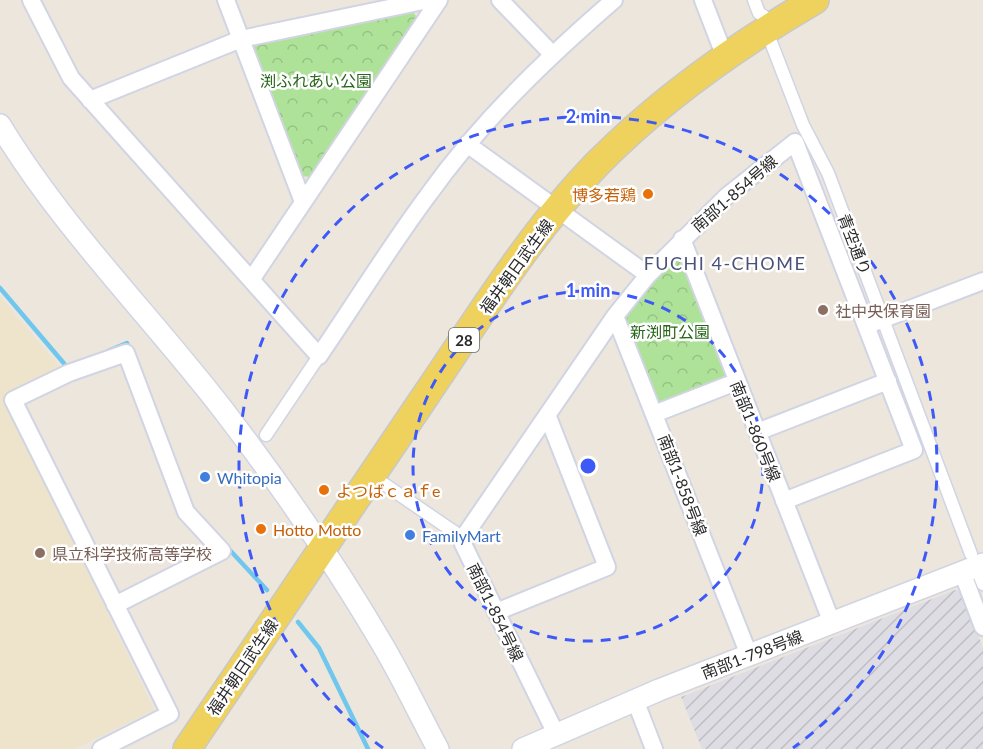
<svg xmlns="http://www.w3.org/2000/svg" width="983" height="749" font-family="Lato,'Noto Sans JP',sans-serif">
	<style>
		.industrial { fill: url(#industrial-furrows) }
		.education { fill: #ede4cb }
		.forest { fill: url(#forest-crowns) }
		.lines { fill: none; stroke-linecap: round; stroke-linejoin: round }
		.stream { stroke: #70c7ed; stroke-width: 4.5 }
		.pedestrian-casing { stroke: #d1d4e3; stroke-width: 15 }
		.minor-casing { stroke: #d1d4e3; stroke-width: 20 }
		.tertiary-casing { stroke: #d1d4e3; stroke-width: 24 }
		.primary-casing { stroke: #c8c8c8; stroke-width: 30 }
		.pedestrian { stroke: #fff; stroke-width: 12 }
		.minor { stroke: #fff; stroke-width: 16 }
		.tertiary { stroke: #fff; stroke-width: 21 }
		.primary { stroke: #efd25e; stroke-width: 27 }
		.ring { fill: none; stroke: #3d59f8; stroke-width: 3; stroke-dasharray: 10 8 }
		.food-dot { fill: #e8710a; stroke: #fff; stroke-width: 2 }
		.education-dot { fill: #8d6e63; stroke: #fff; stroke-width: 2 }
		.shop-dot { fill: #3f7fe0; stroke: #fff; stroke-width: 2 }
		.labels { text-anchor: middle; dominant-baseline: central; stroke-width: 5; stroke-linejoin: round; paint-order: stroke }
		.shield { fill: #fff; stroke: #6a6a6a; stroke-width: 1.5 }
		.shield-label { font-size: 15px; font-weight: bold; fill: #2a2a2a }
		.park-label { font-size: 16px; fill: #28661b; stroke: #fff }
		.street-label { font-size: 16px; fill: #2a2a2a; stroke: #fff }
		.food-label { font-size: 16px; fill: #c56008; stroke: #fff; text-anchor: start }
		.education-label { font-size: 16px; fill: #785e54; stroke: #fff; text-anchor: start }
		.shop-label { font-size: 16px; fill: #366cbe; stroke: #fff; text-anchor: start }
		.neighbourhood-label { font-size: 18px; letter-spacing: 1.5px; fill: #4b527a; stroke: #fff }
		.centre { fill: #3d59f8; stroke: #fff; stroke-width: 3 }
		.ring-label { font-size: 18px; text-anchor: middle; font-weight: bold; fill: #3d59f8; stroke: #fff; stroke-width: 5; stroke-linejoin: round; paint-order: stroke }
	</style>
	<defs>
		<pattern id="industrial-furrows" width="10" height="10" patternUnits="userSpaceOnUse" patternTransform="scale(1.5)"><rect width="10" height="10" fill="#dfdde4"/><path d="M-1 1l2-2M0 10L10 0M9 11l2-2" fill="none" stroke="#c0bec4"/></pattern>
		<pattern id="forest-crowns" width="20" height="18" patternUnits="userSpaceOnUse" patternTransform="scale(1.5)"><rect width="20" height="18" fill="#afe299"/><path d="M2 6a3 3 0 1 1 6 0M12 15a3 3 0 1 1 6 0" fill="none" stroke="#97c284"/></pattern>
	</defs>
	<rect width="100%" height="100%" fill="#ece6dc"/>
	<path class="industrial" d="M 955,590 L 961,591 L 983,648 L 983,749 L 702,749 L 681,697 Z"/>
	<path class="education" d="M 0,297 L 61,369 L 4,397 L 154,710 L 74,749 L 0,749 Z"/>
	<path class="forest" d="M 412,10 L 418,19 L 311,177 L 300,176 L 252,50 L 256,43 Z
		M 672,257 L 684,260 L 727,372 L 724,380 L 662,403 L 655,399 L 625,321 L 625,313 Z"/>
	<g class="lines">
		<path class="stream" d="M 0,288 L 67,367 L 69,366
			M 108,351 L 127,343 L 129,350
			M 226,546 L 267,590
			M 298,622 L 319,648 L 368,749"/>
		<defs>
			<path id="pedestrian" d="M 754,0 L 759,13 L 766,18
				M 769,37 L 803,125 L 828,173 L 971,554
				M 266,435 L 319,356
				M 384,484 L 463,538
				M 979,574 L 983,584"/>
			<path id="minor" d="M 31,0 L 71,78 L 319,356 C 356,302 390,246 429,194 C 481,121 547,58 614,0
				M 226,0 L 303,202
				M 500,0 L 552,54
				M 703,0 L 725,57
				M 90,100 L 241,39 L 428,0
				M 467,144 L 648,275
				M 682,239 L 832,623
				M 251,280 L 439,0
				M 615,316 L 749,655
				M 868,325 L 983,281
				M 654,414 L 736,382
				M 757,432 L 888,381
				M 962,572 L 983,627
				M 496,612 L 607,567 L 548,417
				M 635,700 L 654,749
				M 556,734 L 463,544 L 463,538 L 615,316 L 648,275 L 727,196 L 795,142 L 914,450 L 784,501
				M 101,749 L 170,714 L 13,400 L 69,373 L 126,353 L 186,512 L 222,551 L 115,605"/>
			<path id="tertiary" d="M 0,125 C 63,229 150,315 224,411 C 279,483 332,559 378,637 C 400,673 418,712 438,749
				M 523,749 L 659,690 L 983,564"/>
			<path id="primary" d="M 187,749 C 266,631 346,513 426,395 C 480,316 530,233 597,164 C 661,99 736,46 815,0"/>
		</defs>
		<use href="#pedestrian" class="pedestrian-casing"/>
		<use href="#minor" class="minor-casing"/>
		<use href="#tertiary" class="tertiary-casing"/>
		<use href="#primary" class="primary-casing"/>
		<use href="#pedestrian" class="pedestrian"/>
		<use href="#minor" class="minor"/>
		<use href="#tertiary" class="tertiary"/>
		<use href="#primary" class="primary"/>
	</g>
	<g class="ring">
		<circle cx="588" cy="466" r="175"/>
		<path d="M383 748A349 349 0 1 1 793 748"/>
	</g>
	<g class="food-dot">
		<circle cx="648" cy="194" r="6"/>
		<circle cx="324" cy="490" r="6"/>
		<circle cx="261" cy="529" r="6"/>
	</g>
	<g class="education-dot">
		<circle cx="823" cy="310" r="6"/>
		<circle cx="40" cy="553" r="6"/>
	</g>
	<g class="shop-dot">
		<circle cx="205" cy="477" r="6"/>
		<circle cx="410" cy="535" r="6"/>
	</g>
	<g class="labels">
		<rect class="shield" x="449" y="328" width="30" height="24" rx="4.5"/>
		<g class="shield-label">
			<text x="464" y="340">28</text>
		</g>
		<g class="park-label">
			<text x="316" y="80">渕ふれあい公園</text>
			<text x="670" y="331">新渕町公園</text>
		</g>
		<g class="street-label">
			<text transform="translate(734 193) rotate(-41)">南部1-854号線</text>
			<text transform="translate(855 244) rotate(69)">青空通り</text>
			<text transform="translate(516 266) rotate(-54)">福井朝日武生線</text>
			<text transform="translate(756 431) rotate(68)">南部1-860号線</text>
			<text transform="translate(683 485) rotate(69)">南部1-858号線</text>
			<text transform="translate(496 612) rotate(64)">南部1-854号線</text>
			<text transform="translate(752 654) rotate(-21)">南部1-798号線</text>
			<text transform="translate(242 667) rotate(-56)">福井朝日武生線</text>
		</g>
		<g class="food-label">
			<text x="636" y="194" text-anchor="end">博多若鶏</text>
			<text x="336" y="490">よつばｃａｆe</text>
			<text x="273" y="529">Hotto Motto</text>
		</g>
		<g class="education-label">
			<text x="835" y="310">社中央保育園</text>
			<text x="52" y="553">県立科学技術高等学校</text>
		</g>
		<g class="shop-label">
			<text x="217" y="477">Whitopia</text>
			<text x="422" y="535">FamilyMart</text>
		</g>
		<g class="neighbourhood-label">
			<text x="725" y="263">FUCHI 4-CHOME</text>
		</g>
	</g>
	<circle cx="588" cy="466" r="9" class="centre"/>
	<g class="ring-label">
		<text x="588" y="123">2 min</text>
		<text x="588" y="297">1 min</text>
	</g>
</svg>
